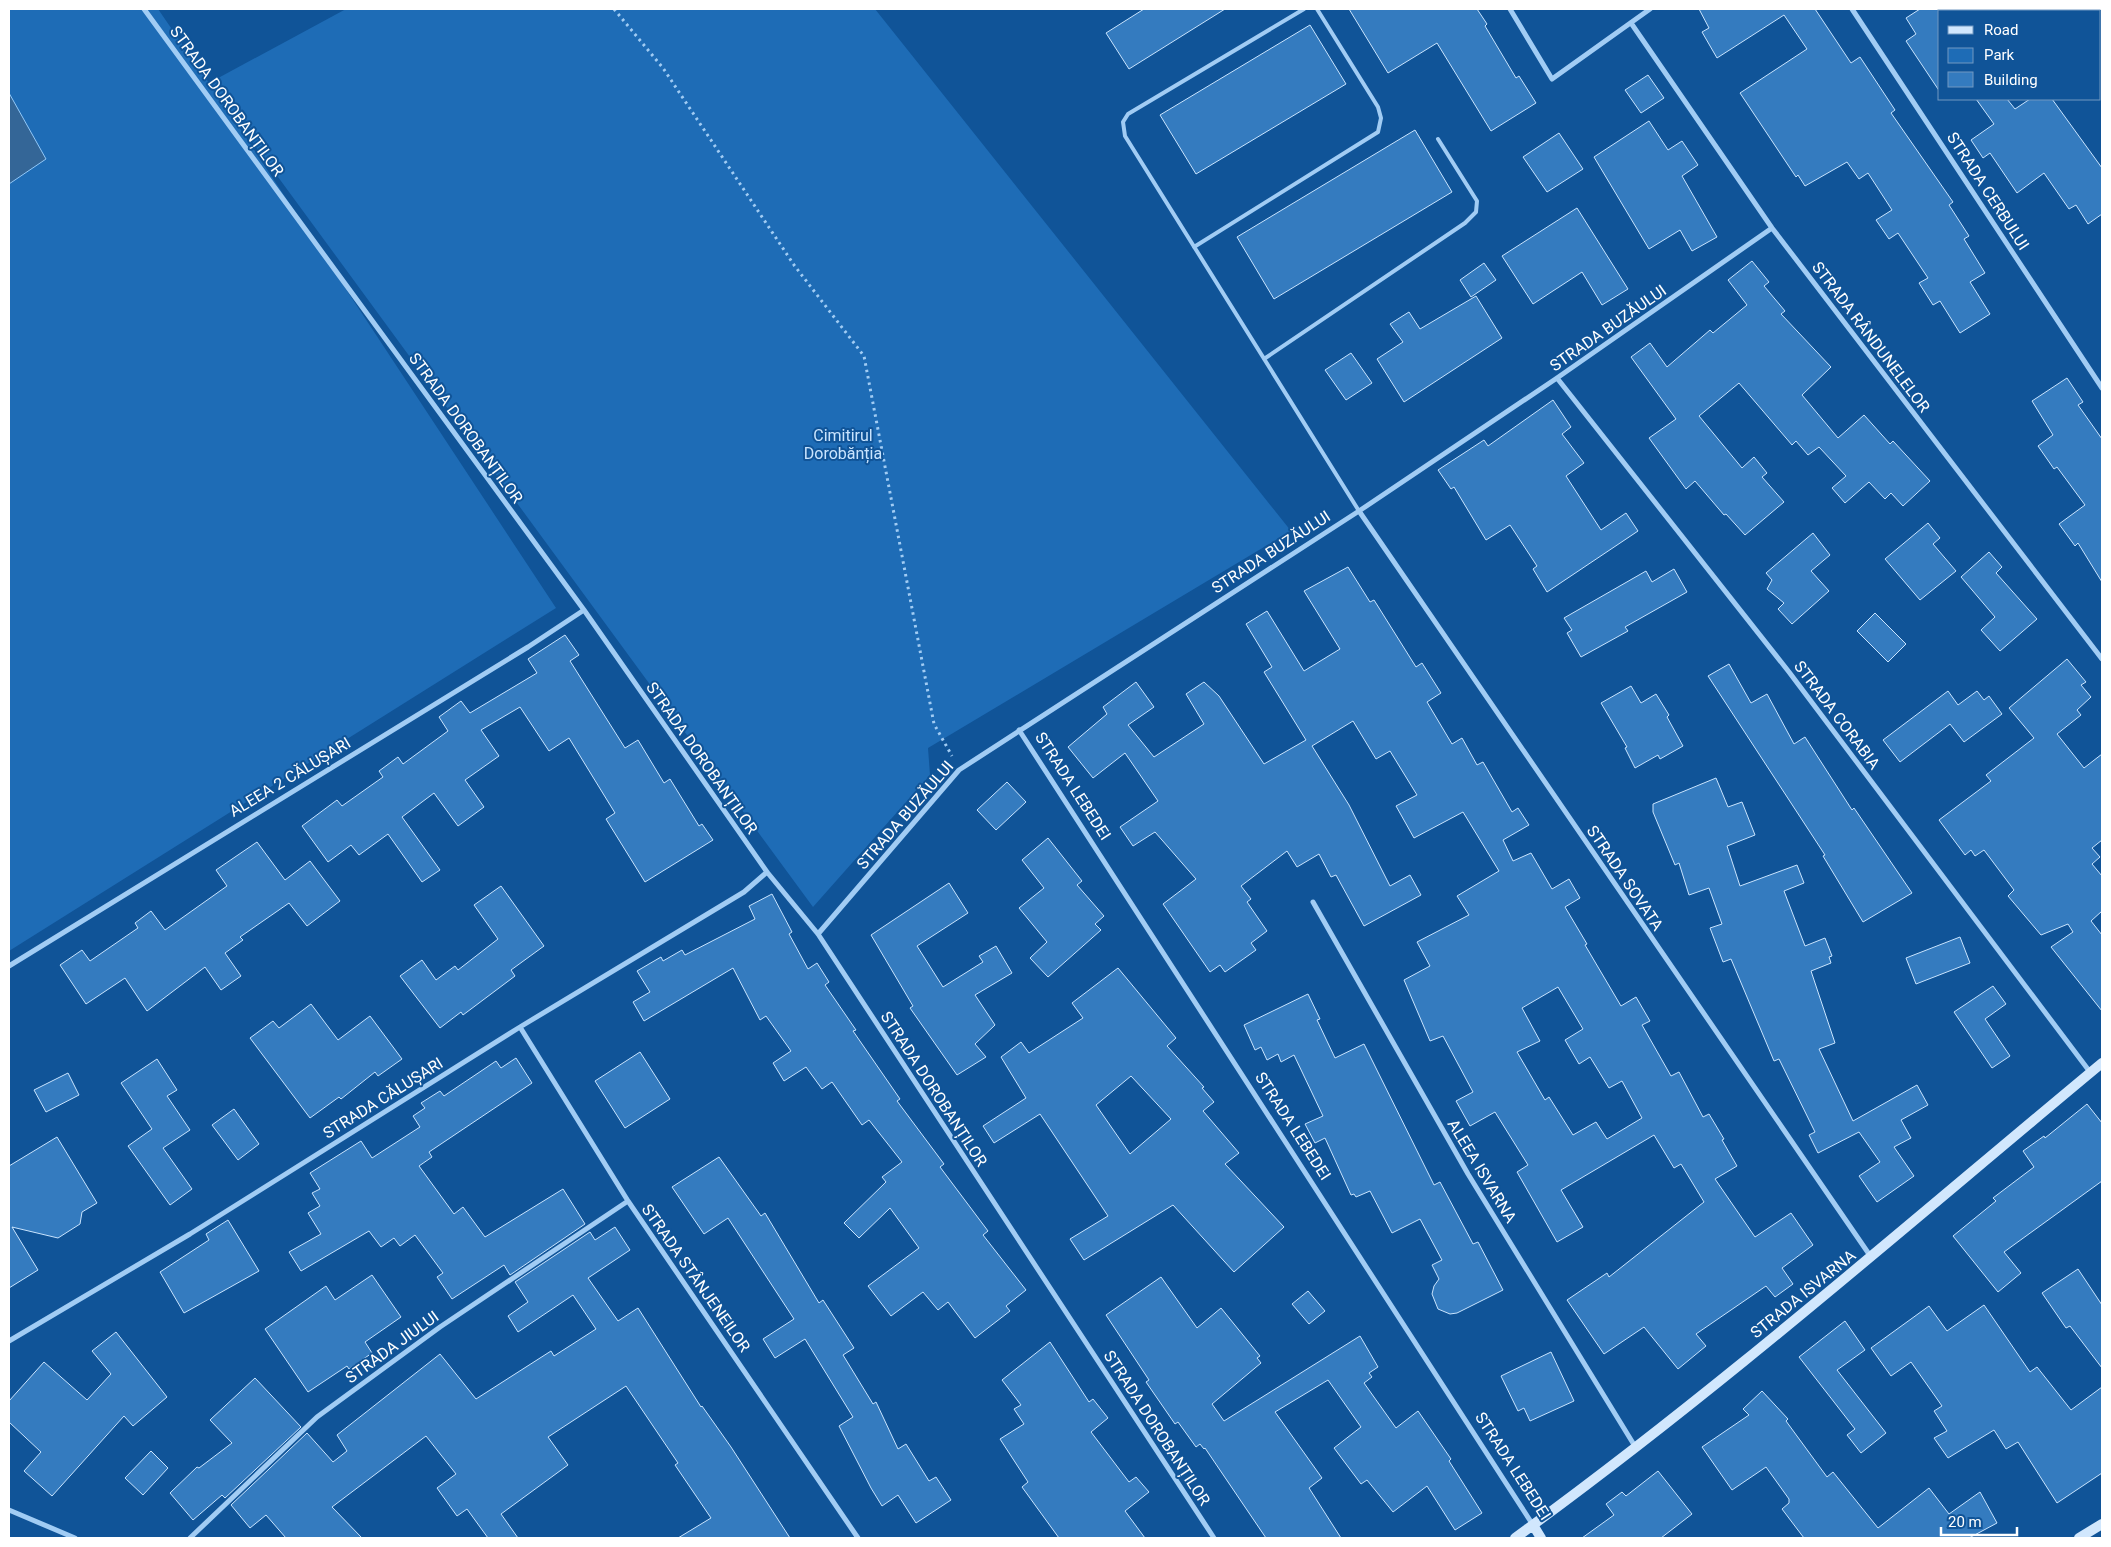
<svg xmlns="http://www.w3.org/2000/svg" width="2111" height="1547" font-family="Roboto,sans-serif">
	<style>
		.green { fill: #1e6cb6 }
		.water { fill: #346697; stroke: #92c8f8 }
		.building { fill: #347bbf; stroke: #c9e4fe; fill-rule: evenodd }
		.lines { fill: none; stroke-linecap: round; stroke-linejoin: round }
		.path { stroke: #a1ccf4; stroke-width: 3; stroke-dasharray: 2.5 4; stroke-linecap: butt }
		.lane { stroke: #a1ccf4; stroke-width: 4 }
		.street { stroke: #a1ccf4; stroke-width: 5 }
		.secondary { stroke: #d1e7fd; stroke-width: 10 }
		.labels { text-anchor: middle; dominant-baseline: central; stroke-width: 4; stroke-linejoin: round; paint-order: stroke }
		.street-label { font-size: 16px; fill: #fff; stroke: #105498 }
		.park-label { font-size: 16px; fill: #c9e4fe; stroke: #105498 }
	</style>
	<rect width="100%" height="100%" fill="#105498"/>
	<path class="green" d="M 9,9 L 158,9 L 209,83 L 346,9 L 875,9 L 1291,531 L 928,748 L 930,775 L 813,907 L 218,95 L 556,608 L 9,951 Z"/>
	<path class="water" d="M 9,93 L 46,159 L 9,184 Z"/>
	<path class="building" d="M 1144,9 L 1225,9 L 1129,69 L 1106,33 Z
		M 1349,9 L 1477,9 L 1487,24 L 1485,26 L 1516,78 L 1519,76 L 1536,103 L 1491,131 L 1437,43 L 1388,73 Z
		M 1699,9 L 1815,9 L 1851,63 L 1860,57 L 1895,110 L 1891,113 L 1953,202 L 1949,205 L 1969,236 L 1964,239 L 1985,273 L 1970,282 L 1990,314 L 1960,333 L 1940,301 L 1933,305 L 1919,283 L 1928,278 L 1898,233 L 1889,239 L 1876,220 L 1892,210 L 1868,173 L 1859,179 L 1847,162 L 1805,186 L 1798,175 L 1796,177 L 1740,93 L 1807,49 L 1784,15 L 1717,58 L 1702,32 L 1709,28 Z
		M 1920,9 L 1940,9 L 1940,92 L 1906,41 L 1916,34 L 1906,18 Z
		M 1310,25 L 1346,84 L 1196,174 L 1160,115 Z
		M 1648,75 L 1664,98 L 1641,113 L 1625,90 Z
		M 1976,99 L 2007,99 L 2015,109 L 2030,99 L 2052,99 L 2102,168 L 2102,214 L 2088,224 L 2076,205 L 2069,209 L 2044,173 L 2017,193 L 1990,153 L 1983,158 L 1971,140 L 1994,124 Z
		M 1649,121 L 1668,150 L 1682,141 L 1698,165 L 1682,176 L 1717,237 L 1692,251 L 1680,230 L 1649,249 L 1594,157 Z
		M 1415,130 L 1452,192 L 1274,299 L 1237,237 Z
		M 1559,133 L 1583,169 L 1547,192 L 1523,157 Z
		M 1577,208 L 1628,289 L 1602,305 L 1582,272 L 1533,304 L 1502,256 Z
		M 1752,261 L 1769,282 L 1764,286 L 1785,311 L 1781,314 L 1831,367 L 1802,395 L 1838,438 L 1864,415 L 1890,444 L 1893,441 L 1930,481 L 1903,506 L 1891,493 L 1885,499 L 1869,482 L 1845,503 L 1832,488 L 1846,476 L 1819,447 L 1808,455 L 1796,441 L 1792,445 L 1739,383 L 1699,416 L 1742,468 L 1754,457 L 1767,473 L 1762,477 L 1784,502 L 1745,535 L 1726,514 L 1724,515 L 1695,481 L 1686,489 L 1649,438 L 1676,419 L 1631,357 L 1650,343 L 1667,367 L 1710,330 L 1713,333 L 1747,305 L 1728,280 Z
		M 1484,263 L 1496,280 L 1471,297 L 1460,280 Z
		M 1476,296 L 1502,338 L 1404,402 L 1377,359 L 1403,342 L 1390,324 L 1409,312 L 1420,329 Z
		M 1351,353 L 1372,383 L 1346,400 L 1325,370 Z
		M 2067,378 L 2083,402 L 2078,405 L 2102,439 L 2102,582 L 2078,543 L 2075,546 L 2059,524 L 2085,505 L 2057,467 L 2054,469 L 2038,446 L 2053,435 L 2032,401 Z
		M 1553,400 L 1571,427 L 1562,434 L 1584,463 L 1566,476 L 1601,530 L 1626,513 L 1638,531 L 1547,592 L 1533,569 L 1537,566 L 1510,525 L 1486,540 L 1454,487 L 1451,489 L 1438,470 L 1484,440 L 1488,446 Z
		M 1928,523 L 1940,538 L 1933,544 L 1956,571 L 1920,600 L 1885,559 Z
		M 1813,533 L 1830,555 L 1811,571 L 1829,591 L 1792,624 L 1778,609 L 1784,603 L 1767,589 L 1772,580 L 1766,573 Z
		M 1989,552 L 2002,567 L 1996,573 L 2037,619 L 2000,651 L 1981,630 L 1995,617 L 1961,577 Z
		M 1348,567 L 1370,602 L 1374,600 L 1416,667 L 1422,663 L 1441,693 L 1427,702 L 1452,744 L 1462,738 L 1477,765 L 1483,762 L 1512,812 L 1518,808 L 1529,825 L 1503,840 L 1513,861 L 1531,853 L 1552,889 L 1569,879 L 1580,898 L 1565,907 L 1587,944 L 1585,945 L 1621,1006 L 1636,997 L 1650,1021 L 1642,1025 L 1671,1076 L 1679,1072 L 1703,1117 L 1709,1114 L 1724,1139 L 1722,1140 L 1737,1166 L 1715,1179 L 1755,1237 L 1791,1213 L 1813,1245 L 1782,1268 L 1793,1284 L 1775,1297 L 1766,1286 L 1696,1334 L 1706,1346 L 1678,1369 L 1644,1327 L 1604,1354 L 1567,1300 L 1607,1273 L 1609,1277 L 1704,1202 L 1681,1164 L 1674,1168 L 1654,1135 L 1561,1190 L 1583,1227 L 1557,1242 L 1517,1172 L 1528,1165 L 1495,1112 L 1470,1126 L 1456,1101 L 1473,1092 L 1443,1036 L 1430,1041 L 1404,980 L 1430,966 L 1417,942 L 1469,915 L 1457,896 L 1499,871 L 1463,812 L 1414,838 L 1396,806 L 1417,795 L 1390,751 L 1376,759 L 1353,721 L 1312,746 L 1349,805 L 1390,886 L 1410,875 L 1421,895 L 1364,926 L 1336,875 L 1331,877 L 1319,854 L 1297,867 L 1287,851 L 1241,886 L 1251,899 L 1247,902 L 1267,931 L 1251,943 L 1256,950 L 1225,972 L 1220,965 L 1210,972 L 1163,904 L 1196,879 L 1155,832 L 1133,846 L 1120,827 L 1158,801 L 1125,753 L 1093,778 L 1068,747 L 1107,714 L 1103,707 L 1136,682 L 1154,707 L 1128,725 L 1154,757 L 1204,724 L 1186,694 L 1204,682 L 1219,696 L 1264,764 L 1306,740 L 1264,672 L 1272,667 L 1246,624 L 1267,611 L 1304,671 L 1340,649 L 1304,591 ZM 1558,987 L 1583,1029 L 1565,1040 L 1579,1064 L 1590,1057 L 1609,1088 L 1622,1081 L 1642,1118 L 1607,1139 L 1596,1122 L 1573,1135 L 1549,1097 L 1545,1100 L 1517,1052 L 1540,1041 L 1522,1008 Z
		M 1674,569 L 1687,592 L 1625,627 L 1628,631 L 1581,657 L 1567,633 L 1572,630 L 1564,618 L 1646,571 L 1652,582 Z
		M 1875,613 L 1906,644 L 1888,662 L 1857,631 Z
		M 565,635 L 579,655 L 570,661 L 625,748 L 638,740 L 664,783 L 670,779 L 699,826 L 702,824 L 713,840 L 645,882 L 606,819 L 615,813 L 569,738 L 549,751 L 520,707 L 481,730 L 499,756 L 465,780 L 484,807 L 458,826 L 434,793 L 402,817 L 440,870 L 422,882 L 388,834 L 359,855 L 351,845 L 328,862 L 302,826 L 337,800 L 342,806 L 383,777 L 379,771 L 398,757 L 403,764 L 448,731 L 439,717 L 461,701 L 470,713 L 537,673 L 528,659 Z
		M 2067,659 L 2086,682 L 2081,685 L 2091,697 L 2077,710 L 2081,715 L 2057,734 L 2084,768 L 2102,754 L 2102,840 L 2092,848 L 2100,857 L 2092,864 L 2102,876 L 2102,911 L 2091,921 L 2102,935 L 2102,1011 L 2051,947 L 2073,932 L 2068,924 L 2041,935 L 2008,896 L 2014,890 L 1984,850 L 1975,856 L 1971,850 L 1965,855 L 1939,820 L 1991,781 L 1986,775 L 2034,738 L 2009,708 Z
		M 1729,664 L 1751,703 L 1767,694 L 1794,744 L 1805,737 L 1852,810 L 1854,808 L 1912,893 L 1863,922 L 1823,856 L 1825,855 L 1708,676 Z
		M 1631,686 L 1641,703 L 1656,694 L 1669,715 L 1667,717 L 1683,746 L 1660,759 L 1658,755 L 1635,768 L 1625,748 L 1627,747 L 1601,703 Z
		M 1948,691 L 1958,705 L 1977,691 L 1984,700 L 1989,696 L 2002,714 L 1964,742 L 1950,724 L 1900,762 L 1883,740 Z
		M 1716,778 L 1728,807 L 1742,802 L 1755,835 L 1727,846 L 1740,886 L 1797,865 L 1804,883 L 1784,891 L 1805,946 L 1825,938 L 1832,956 L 1829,957 L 1831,963 L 1811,971 L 1835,1043 L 1819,1049 L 1853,1121 L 1917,1085 L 1928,1105 L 1901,1120 L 1911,1138 L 1894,1147 L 1914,1176 L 1877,1202 L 1859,1176 L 1880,1162 L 1859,1132 L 1818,1153 L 1809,1135 L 1815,1132 L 1779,1059 L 1774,1061 L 1731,959 L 1723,962 L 1710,928 L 1722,924 L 1709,888 L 1689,895 L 1679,863 L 1675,865 L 1653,812 L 1653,804 Z
		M 1007,782 L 1026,802 L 996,830 L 977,810 Z
		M 1048,838 L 1082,881 L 1077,885 L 1104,916 L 1095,924 L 1101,930 L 1048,977 L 1030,958 L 1047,942 L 1019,908 L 1044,888 L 1022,860 Z
		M 257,842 L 285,880 L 310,861 L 340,901 L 307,926 L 289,903 L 240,937 L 243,940 L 225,953 L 241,976 L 221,990 L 205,967 L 147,1011 L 125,978 L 86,1004 L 60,965 L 82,950 L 90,961 L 138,928 L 135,923 L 151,911 L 165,930 L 227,886 L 216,870 Z
		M 949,883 L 968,913 L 917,946 L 943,987 L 983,962 L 979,956 L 996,946 L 1012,973 L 975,995 L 995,1025 L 975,1044 L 986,1057 L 957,1075 L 910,1008 L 913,1006 L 871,935 Z
		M 501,886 L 544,946 L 511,970 L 515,976 L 463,1015 L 461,1012 L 440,1028 L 400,976 L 422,960 L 436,980 L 455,966 L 458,970 L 498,939 L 474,905 Z
		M 772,894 L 792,932 L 789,934 L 808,969 L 817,963 L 829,982 L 825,985 L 856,1030 L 853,1031 L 900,1099 L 897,1101 L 944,1164 L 940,1167 L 988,1231 L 983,1235 L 1026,1290 L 1006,1306 L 1010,1311 L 975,1338 L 948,1302 L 938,1310 L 923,1292 L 891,1316 L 868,1286 L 919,1248 L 890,1208 L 859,1238 L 844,1223 L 886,1182 L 882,1177 L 902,1162 L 869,1120 L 862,1125 L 832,1082 L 822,1089 L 806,1067 L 784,1081 L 773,1063 L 791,1051 L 766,1016 L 760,1020 L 733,968 L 644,1021 L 633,1002 L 650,992 L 637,971 L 661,957 L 663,961 L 682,950 L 685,955 L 755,919 L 749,906 Z
		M 1960,937 L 1970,963 L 1916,984 L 1906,958 Z
		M 1118,968 L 1176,1038 L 1167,1046 L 1204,1087 L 1202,1088 L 1214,1102 L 1203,1111 L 1239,1153 L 1225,1164 L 1284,1227 L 1234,1272 L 1173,1205 L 1084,1260 L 1070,1239 L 1108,1216 L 1040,1114 L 994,1143 L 983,1126 L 1026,1098 L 1001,1057 L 1021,1042 L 1029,1053 L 1083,1018 L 1072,1003 ZM 1131,1076 L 1171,1119 L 1130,1154 L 1096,1105 Z
		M 1993,986 L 2006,1004 L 1985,1019 L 2010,1056 L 1992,1068 L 1954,1012 Z
		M 1308,994 L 1320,1019 L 1317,1020 L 1335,1058 L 1364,1044 L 1434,1185 L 1440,1182 L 1473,1244 L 1478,1242 L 1503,1290 L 1457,1313 L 1450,1314 L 1438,1309 L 1432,1294 L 1434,1286 L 1439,1279 L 1432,1265 L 1442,1260 L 1420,1219 L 1392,1233 L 1370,1191 L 1356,1197 L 1354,1194 L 1351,1195 L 1325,1138 L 1315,1143 L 1305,1124 L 1323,1116 L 1294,1055 L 1281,1062 L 1278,1054 L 1267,1060 L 1261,1047 L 1255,1050 L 1244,1025 Z
		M 311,1004 L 338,1040 L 370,1016 L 402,1059 L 378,1076 L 375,1072 L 341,1099 L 339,1097 L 310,1118 L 250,1038 L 273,1021 L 279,1028 Z
		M 640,1052 L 670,1099 L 625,1128 L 595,1081 Z
		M 516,1058 L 532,1083 L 429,1152 L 432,1157 L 419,1166 L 454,1214 L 463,1207 L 485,1237 L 563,1189 L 585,1224 L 510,1275 L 504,1265 L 452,1299 L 437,1277 L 443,1273 L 415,1235 L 400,1246 L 394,1238 L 381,1247 L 369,1231 L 301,1271 L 289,1252 L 321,1234 L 308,1213 L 320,1206 L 312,1193 L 320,1189 L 310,1173 L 361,1141 L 372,1158 L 420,1127 L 413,1116 L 425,1108 L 421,1103 L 440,1091 L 444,1096 L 496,1061 L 501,1068 Z
		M 157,1059 L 177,1090 L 167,1096 L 190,1130 L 163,1148 L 192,1189 L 170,1205 L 128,1146 L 152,1129 L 121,1083 Z
		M 68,1073 L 79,1095 L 46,1112 L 34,1090 Z
		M 2087,1104 L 2102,1123 L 2102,1181 L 2004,1252 L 2021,1273 L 1998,1292 L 1953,1236 L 1996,1201 L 1993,1198 L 2034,1167 L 2023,1151 L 2044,1136 L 2045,1138 Z
		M 234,1109 L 259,1144 L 238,1160 L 212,1125 Z
		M 57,1137 L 97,1203 L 82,1212 L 80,1224 L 58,1238 L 12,1227 L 38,1270 L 9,1288 L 9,1166 Z
		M 719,1157 L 761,1216 L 765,1213 L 819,1303 L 823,1300 L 854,1348 L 843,1355 L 873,1404 L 876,1402 L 898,1449 L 906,1444 L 929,1481 L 936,1477 L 951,1500 L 916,1523 L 898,1495 L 882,1506 L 871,1488 L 839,1426 L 853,1417 L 805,1339 L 775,1358 L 763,1339 L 794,1319 L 728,1218 L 704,1234 L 672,1187 Z
		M 228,1220 L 259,1271 L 184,1313 L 160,1272 L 209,1240 L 206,1234 Z
		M 615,1227 L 630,1250 L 588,1278 L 618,1321 L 638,1308 L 701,1407 L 702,1406 L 731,1447 L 790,1538 L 678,1538 L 711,1518 L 675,1465 L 678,1463 L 626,1386 L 548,1437 L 568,1465 L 501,1514 L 518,1538 L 488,1538 L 467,1509 L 457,1516 L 437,1488 L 456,1474 L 426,1436 L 332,1507 L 362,1538 L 286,1538 L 266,1515 L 250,1528 L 231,1505 L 307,1433 L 333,1462 L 347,1451 L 337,1435 L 440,1354 L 476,1399 L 551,1351 L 554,1356 L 596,1329 L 573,1295 L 518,1332 L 508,1316 L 528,1302 L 515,1282 L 590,1232 L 595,1240 Z
		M 2078,1269 L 2102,1305 L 2102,1368 L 2070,1326 L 2066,1328 L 2042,1293 Z
		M 372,1275 L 401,1317 L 365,1342 L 372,1353 L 349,1369 L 347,1366 L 308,1392 L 265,1329 L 326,1286 L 335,1300 Z
		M 1161,1277 L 1197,1328 L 1221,1308 L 1260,1356 L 1257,1358 L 1261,1363 L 1212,1404 L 1224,1421 L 1360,1336 L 1378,1367 L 1369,1373 L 1372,1377 L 1364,1383 L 1396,1428 L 1418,1411 L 1451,1459 L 1449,1461 L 1482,1513 L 1455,1530 L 1427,1486 L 1393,1512 L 1367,1480 L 1361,1484 L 1334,1448 L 1361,1427 L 1328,1380 L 1275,1412 L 1322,1478 L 1309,1488 L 1341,1538 L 1266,1538 L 1205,1448 L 1204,1449 L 1200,1444 L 1196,1447 L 1178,1422 L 1175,1424 L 1146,1382 L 1149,1380 L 1106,1315 Z
		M 1308,1291 L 1325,1311 L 1309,1324 L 1292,1304 Z
		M 1984,1305 L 2030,1372 L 2037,1367 L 2071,1410 L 2102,1387 L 2102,1473 L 2057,1503 L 2018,1442 L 2006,1449 L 1994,1430 L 1948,1458 L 1934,1438 L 1947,1431 L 1934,1411 L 1942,1406 L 1911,1362 L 1891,1376 L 1871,1348 L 1929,1306 L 1947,1331 Z
		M 1845,1321 L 1865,1350 L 1837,1370 L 1886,1433 L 1861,1453 L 1847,1435 L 1855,1429 L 1799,1357 Z
		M 116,1332 L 167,1397 L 133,1426 L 124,1416 L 52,1496 L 24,1471 L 41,1452 L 9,1422 L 9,1401 L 44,1362 L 87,1400 L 111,1374 L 92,1351 Z
		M 1050,1342 L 1089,1402 L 1093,1399 L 1108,1418 L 1091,1432 L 1129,1482 L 1136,1477 L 1149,1492 L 1125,1511 L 1145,1538 L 1059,1538 L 1022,1487 L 1028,1482 L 1000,1439 L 1024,1424 L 1014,1409 L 1021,1405 L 1002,1380 Z
		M 1551,1352 L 1574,1401 L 1530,1421 L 1524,1408 L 1518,1411 L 1501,1376 Z
		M 255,1378 L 301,1427 L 225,1498 L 222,1495 L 193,1520 L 170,1493 L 197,1467 L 199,1468 L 232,1443 L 210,1420 Z
		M 1762,1391 L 1788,1419 L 1786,1421 L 1827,1477 L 1833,1472 L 1878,1528 L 1929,1488 L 1949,1514 L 1980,1492 L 1997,1523 L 1969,1538 L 1804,1538 L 1782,1509 L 1789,1503 L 1789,1499 L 1766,1467 L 1732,1490 L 1702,1447 L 1749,1415 L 1743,1409 Z
		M 151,1451 L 168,1468 L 143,1495 L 125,1478 Z
		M 1658,1471 L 1692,1514 L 1661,1538 L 1582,1538 L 1614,1515 L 1606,1504 L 1622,1492 L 1626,1496 Z"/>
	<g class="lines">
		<path class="path" d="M 614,9 L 663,68 L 794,265 L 864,356 L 934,724 L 952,756"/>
		<path class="lane" d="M 1304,9 L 1128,114 L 1123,122 L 1125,136 L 1359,511
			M 1194,247 L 1378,132 L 1381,118 L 1378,107 L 1317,9
			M 1264,359 L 1465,223 L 1476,212 L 1477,201 L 1438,139"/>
		<path class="street" d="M 144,9 L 584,610 L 767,872 L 818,934 L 1214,1538
			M 1510,9 L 1552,79 L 1650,9
			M 1852,9 L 2102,388
			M 1631,23 L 1772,228 L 2102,659
			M 1557,378 L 1789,672 L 2090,1072
			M 1359,511 L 1871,1257
			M 1019,730 L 1533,1525
			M 1313,902 L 1468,1174 L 1636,1448
			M 818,934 L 959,770 L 1359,511 L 1557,378 L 1772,228
			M 9,966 L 528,647 L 584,610
			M 520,1027 L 628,1201 L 858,1538
			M 9,1341 L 190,1234 L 520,1027 L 744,892 L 767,872
			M 9,1510 L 75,1538
			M 190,1538 L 317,1417 L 440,1327 L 628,1201"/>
		<path class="secondary" d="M 1533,1525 L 1541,1538
			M 1515,1538 C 1719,1390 1908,1224 2102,1063
			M 2079,1538 L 2102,1524"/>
	</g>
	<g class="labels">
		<g class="street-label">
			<text transform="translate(227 101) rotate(54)">STRADA DOROBANȚILOR</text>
			<text transform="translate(1988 191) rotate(57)">STRADA CERBULUI</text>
			<text transform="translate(1608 328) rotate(-35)">STRADA BUZĂULUI</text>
			<text transform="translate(1871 337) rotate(53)">STRADA RÂNDUNELELOR</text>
			<text transform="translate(466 428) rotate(54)">STRADA DOROBANȚILOR</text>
			<text transform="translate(1271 552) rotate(-33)">STRADA BUZĂULUI</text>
			<text transform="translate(1837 715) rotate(53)">STRADA CORABIA</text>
			<text transform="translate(702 758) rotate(55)">STRADA DOROBANȚILOR</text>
			<text transform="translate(290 777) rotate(-31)">ALEEA 2 CĂLUȘARI</text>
			<text transform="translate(1073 786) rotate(57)">STRADA LEBEDEI</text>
			<text transform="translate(905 815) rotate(-49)">STRADA BUZĂULUI</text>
			<text transform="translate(1625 878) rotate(56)">STRADA SOVATA</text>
			<text transform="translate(934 1089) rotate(57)">STRADA DOROBANȚILOR</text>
			<text transform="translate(383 1098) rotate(-32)">STRADA CĂLUȘARI</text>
			<text transform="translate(1293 1126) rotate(57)">STRADA LEBEDEI</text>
			<text transform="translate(1482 1171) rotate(59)">ALEEA ISVARNA</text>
			<text transform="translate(696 1278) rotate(55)">STRADA STÂNJENEILOR</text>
			<text transform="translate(1803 1294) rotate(-39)">STRADA ISVARNA</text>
			<text transform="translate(392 1347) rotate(-36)">STRADA JIULUI</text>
			<text transform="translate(1157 1428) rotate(57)">STRADA DOROBANȚILOR</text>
			<text transform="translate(1513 1466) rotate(57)">STRADA LEBEDEI</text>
		</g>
		<g class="park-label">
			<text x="843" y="435">Cimitirul<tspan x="843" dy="18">Dorobănția</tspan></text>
		</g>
	</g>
	<rect width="2111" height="1547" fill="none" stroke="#ffffff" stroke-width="20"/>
	<rect x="1938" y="10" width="162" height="90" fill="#105498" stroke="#7098c1"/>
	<rect x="1948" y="26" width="25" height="8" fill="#d1e7fd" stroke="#7098c1"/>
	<text x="1984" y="35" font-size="15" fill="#ffffff">Road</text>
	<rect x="1948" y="48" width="25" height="15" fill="#1e6cb6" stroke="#7098c1"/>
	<text x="1984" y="60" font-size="15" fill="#ffffff">Park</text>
	<rect x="1948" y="72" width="25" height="15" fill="#347bbf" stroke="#7098c1"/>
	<text x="1984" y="85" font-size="15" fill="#ffffff">Building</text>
	<path d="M1941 1527v8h76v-8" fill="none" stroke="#ffffff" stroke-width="2.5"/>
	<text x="1948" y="1527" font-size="15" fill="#ffffff" stroke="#105498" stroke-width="4" paint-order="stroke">20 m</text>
</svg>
